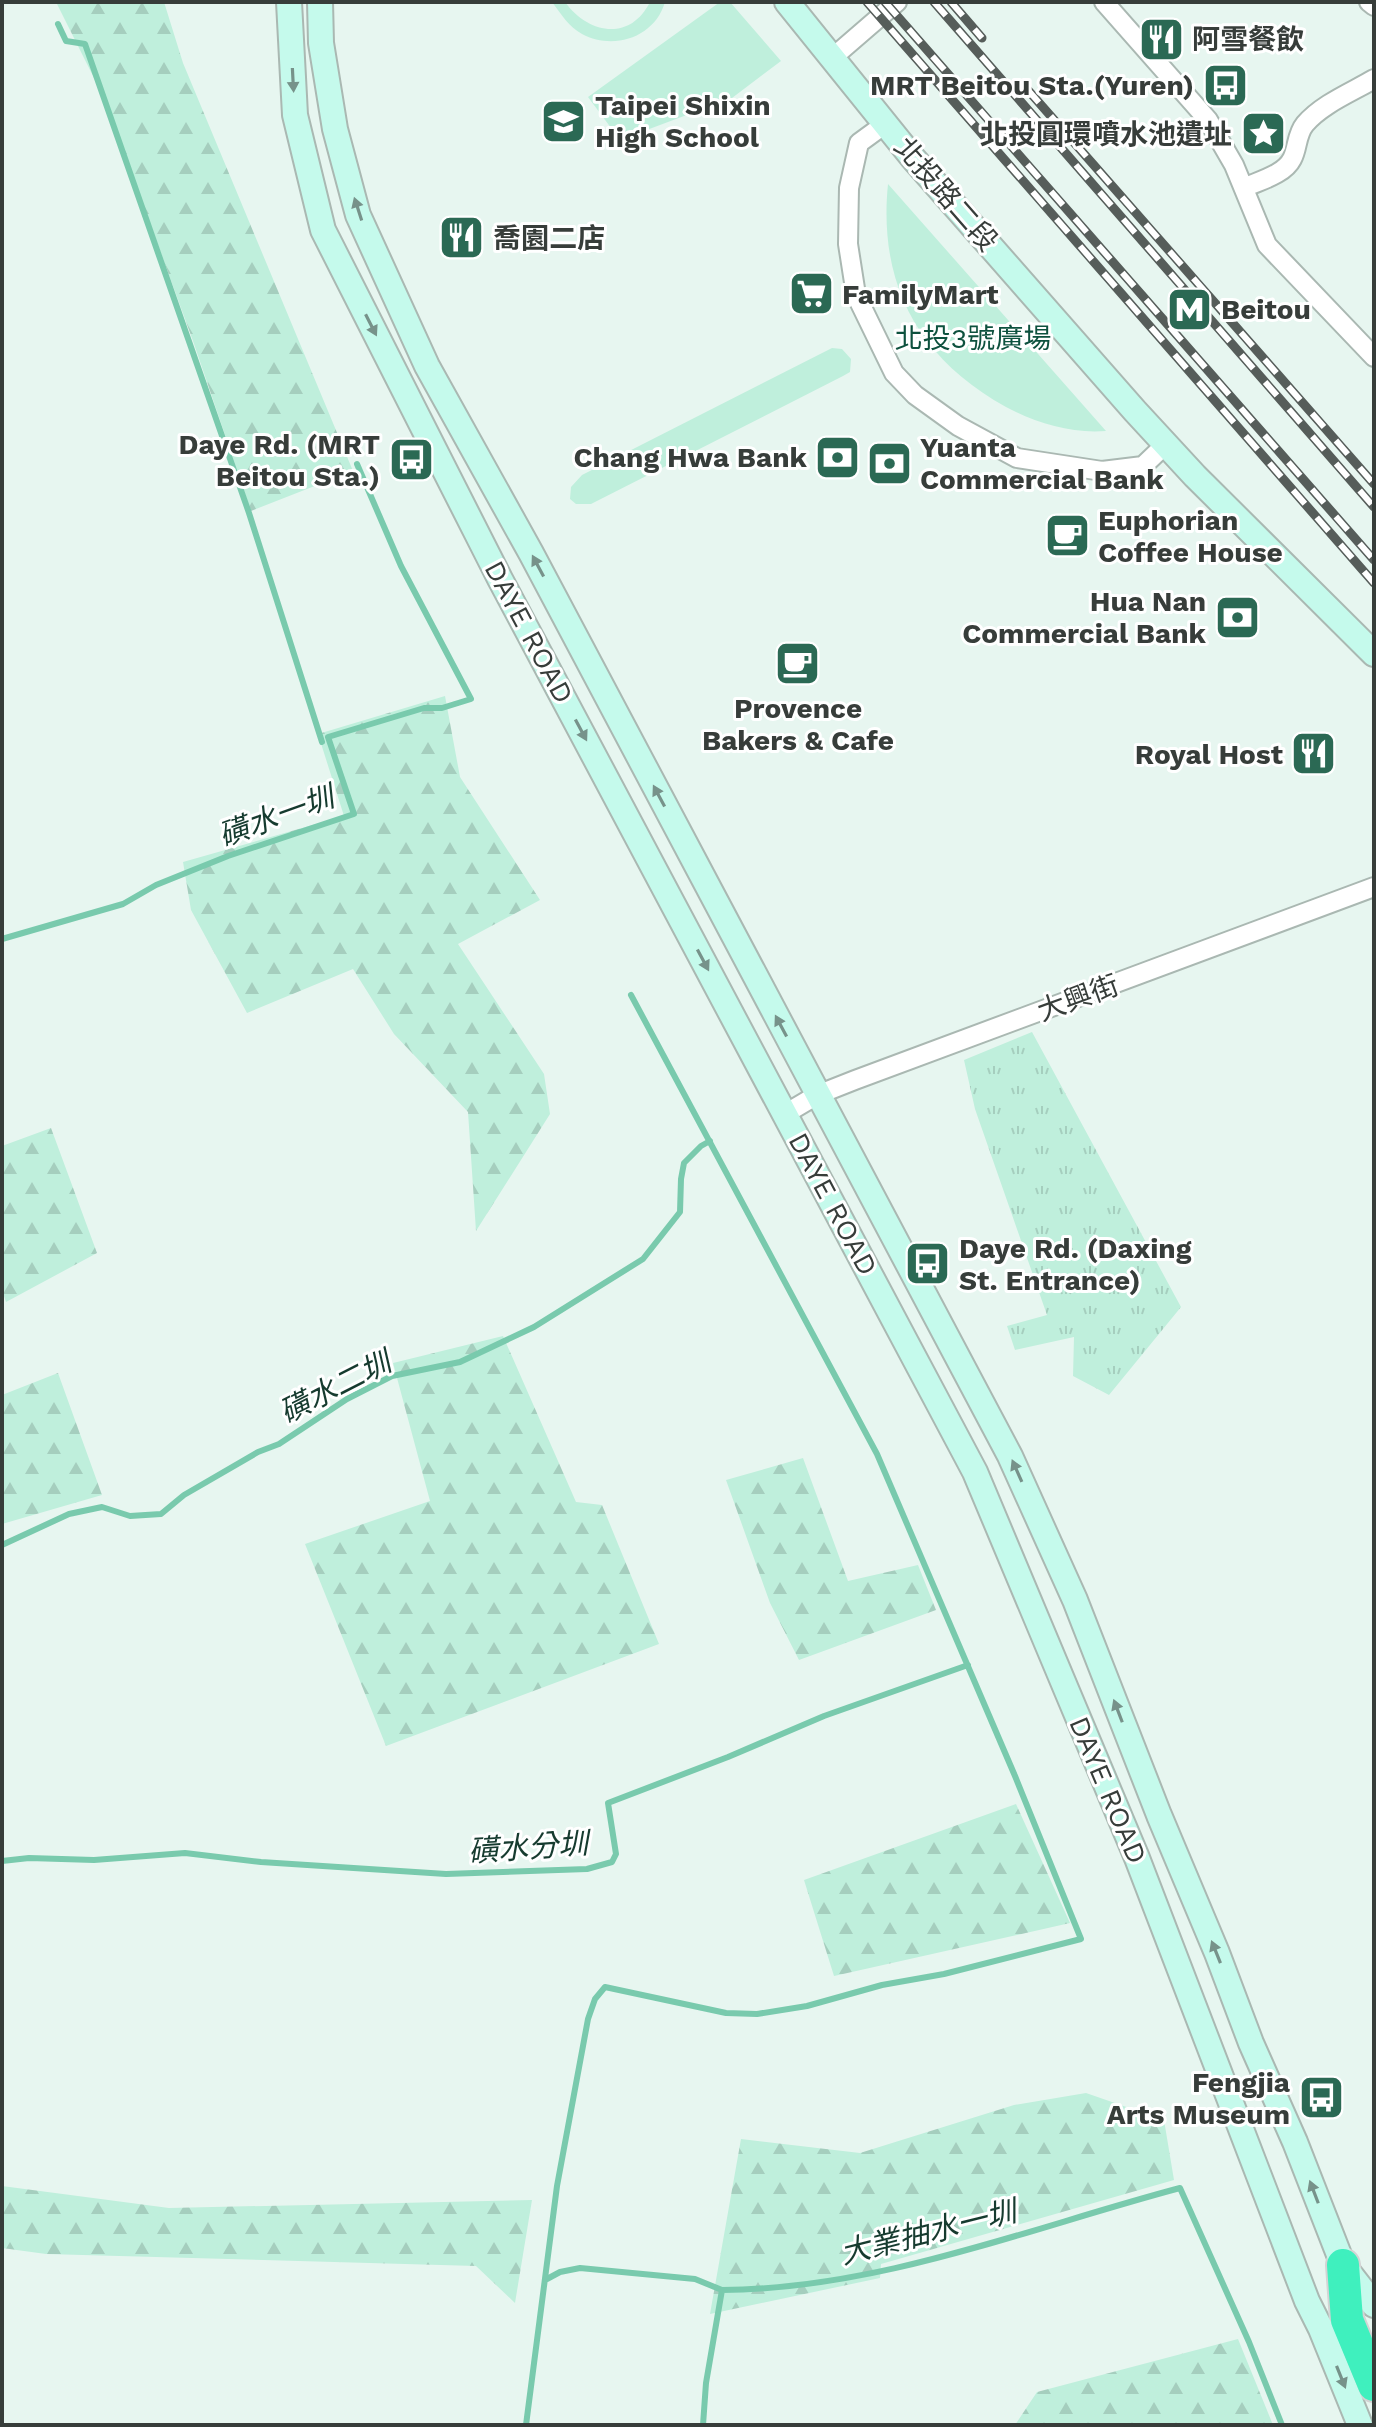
<svg xmlns="http://www.w3.org/2000/svg" width="1376" height="2427" font-family="'Work Sans','Noto Sans TC',sans-serif">
	<style>
		.grass { fill: url(#grass-tufts) }
		.forest { fill: url(#forest-firs) }
		.park { fill: #bfefdc }
		.lines { fill: none; stroke-linecap: round; stroke-linejoin: round }
		.stream { stroke: #79caad; stroke-width: 6 }
		.street-casing { stroke: #aab8b2; stroke-width: 22 }
		.secondary-casing { stroke: #aab8b2; stroke-width: 28 }
		.highway-casing { stroke: #d3d4d4; stroke-width: 36 }
		.street { stroke: #fff; stroke-width: 18 }
		.secondary { stroke: #c5faec; stroke-width: 24 }
		.highway { stroke: #3ff0be; stroke-width: 32 }
		.rail-casing { stroke: #565d5a; stroke-width: 9 }
		.rail { stroke: #fff; stroke-width: 6; stroke-dasharray: 18; stroke-linecap: butt }
		.oneway { fill: #77928a }
		.labels { text-anchor: middle; dominant-baseline: central; stroke-width: 6; stroke-linejoin: round; paint-order: stroke }
		.poi-label { font-size: 28px; font-weight: bold; fill: #373d3a; stroke: #fff; text-anchor: start }
		.street-label { font-size: 28px; fill: #373d3a; stroke: #fff }
		.park-label { font-size: 28px; fill: #0d513e; stroke: #fff }
		.water-label { font-size: 30px; font-style: italic; fill: #163b2f; stroke: #fff }
	</style>
	<defs>
		<pattern id="grass-tufts" width="24" height="20" patternUnits="userSpaceOnUse" patternTransform="scale(2)"><rect width="24" height="20" fill="#bfefdc"/><path d="M3 7l-1-3M5 7V3M7 7l1-3M15 17l-1-3M17 17v-4M19 17l1-3" fill="none" stroke="#a5cebe"/></pattern>
		<pattern id="forest-firs" width="22" height="20" patternUnits="userSpaceOnUse" patternTransform="scale(2)"><rect width="22" height="20" fill="#bfefdc"/><path d="M5 1l3.5 6h-7zM16 11l3.5 6h-7z" fill="#a5cebe"/></pattern>
	</defs>
	<rect width="100%" height="100%" fill="#e7f6f0"/>
	<path class="grass" d="M 1032,1032 L 1181,1307 L 1109,1395 L 1073,1376 L 1074,1337 L 1015,1350 L 1007,1326 L 1047,1315 L 975,1109 L 964,1060 Z"/>
	<path class="forest" d="M 56,2 L 164,2 L 183,63 L 353,471 L 251,511 L 193,341 L 106,102 Z
		M 445,696 L 460,777 L 540,900 L 458,944 L 544,1074 L 550,1114 L 476,1231 L 468,1112 L 394,1034 L 353,969 L 247,1013 L 191,910 L 183,862 L 344,816 L 318,734 Z
		M 51,1128 L 97,1253 L 6,1302 L 2,1290 L 2,1146 Z
		M 503,1336 L 576,1502 L 602,1505 L 659,1644 L 386,1746 L 305,1544 L 430,1501 L 393,1363 Z
		M 58,1373 L 102,1495 L 2,1524 L 2,1395 Z
		M 803,1458 L 848,1581 L 918,1565 L 936,1610 L 799,1660 L 770,1603 L 726,1480 Z
		M 1016,1804 L 1070,1923 L 834,1976 L 804,1880 Z
		M 1086,2093 L 1164,2120 L 1174,2180 L 881,2264 L 880,2278 L 710,2314 L 741,2139 L 860,2153 L 1014,2105 Z
		M 2,2186 L 169,2208 L 532,2200 L 515,2303 L 476,2266 L 46,2254 L 2,2248 Z
		M 1238,2339 L 1273,2425 L 1015,2425 L 1037,2392 Z"/>
	<path class="park" d="M 552,2 L 565,2 C 588,34 630,42 650,2 L 665,2 C 655,37 614,51 582,34 C 569,27 561,14 552,2 Z
		M 720,2 L 730,2 L 781,61 L 732,98 L 620,140 L 588,97 Z
		M 888,184 L 1106,431 C 1072,434 1036,423 1006,407 C 918,358 878,284 888,184 Z
		M 832,348 L 842,349 L 851,359 L 850,372 L 843,376 L 591,504 L 576,504 L 570,499 L 571,487 L 582,475 Z"/>
	<g class="lines">
		<path class="stream" d="M 58,24 L 66,41 L 85,44 L 249,513 L 322,742
			M 2,939 L 123,904 L 156,885 L 228,856 L 354,814 L 328,737 L 424,708 L 442,708 L 471,699 L 401,566 L 357,464
			M 2,1545 L 69,1514 L 102,1507 L 130,1516 L 161,1514 L 184,1495 L 258,1452 L 279,1444 L 347,1399 L 392,1376 L 460,1362 L 534,1327 L 643,1259 L 680,1212 L 681,1179 L 684,1163 L 701,1146 L 710,1141
			M 2,1861 L 29,1858 L 94,1860 L 185,1853 L 261,1862 L 446,1874 L 587,1869 L 612,1862 L 616,1854 L 608,1803 L 728,1757 L 824,1716 L 968,1665
			M 547,2279 L 560,2272 L 580,2268 L 695,2279 L 722,2290
			M 526,2425 L 557,2186 L 588,2019 L 595,1999 L 605,1987 L 726,2013 L 757,2014 L 807,2006 L 882,1985 L 944,1974 L 1081,1939 L 1015,1776 L 877,1454 L 631,995
			M 703,2425 L 706,2383 L 722,2290 C 880,2289 1029,2228 1180,2188 L 1249,2342 L 1282,2425"/>
		<defs>
			<path id="street" d="M 1104,2 L 1208,120 L 1234,165 L 1267,245 L 1374,357
				M 1369,2 L 1374,6
				M 831,59 L 897,2
				M 885,124 L 859,143 L 849,188 L 848,244 L 856,295 L 894,373 L 915,395 L 958,426 L 1017,458 L 1102,471 L 1143,466 L 1166,444
				M 1244,188 C 1258,181 1284,175 1292,159 C 1298,148 1296,135 1305,124 C 1322,104 1352,92 1374,79
				M 785,1114 L 817,1095 L 855,1080 L 1374,887"/>
			<path id="secondary" d="M 289,2 L 295,115 L 323,230 L 500,579 L 975,1472 L 1137,1858 L 1307,2301 L 1321,2329 L 1360,2425
				M 320,2 L 321,43 L 335,129 L 358,215 L 427,366 L 531,553 L 1010,1456 L 1075,1600 L 1159,1815 L 1217,1953 L 1251,2043 L 1295,2142 L 1343,2265 L 1374,2305
				M 787,2 L 912,157 L 1135,411 L 1195,476 L 1374,654"/>
			<path id="highway" d="M 1343,2265 L 1347,2320 L 1374,2385"/>
		</defs>
		<use href="#street" class="street-casing"/>
		<use href="#secondary" class="secondary-casing"/>
		<use href="#highway" class="highway-casing"/>
		<use href="#street" class="street"/>
		<use href="#secondary" class="secondary"/>
		<use href="#highway" class="highway"/>
		<defs>
			<path id="rail" d="M 867,2 L 1374,583
				M 885,2 L 1374,560
				M 934,2 L 1374,507
				M 951,2 L 982,38
				M 1027,89 L 1374,484"/>
		</defs>
		<use href="#rail" class="rail-casing"/>
		<use href="#rail" class="rail"/>
	</g>
	<defs><path id="oneway-solid" d="M-6-.8H1V-3.2L6.5 0L1 3.2V.8H-6Z" transform="scale(2)"/></defs>
	<g class="oneway">
		<use href="#oneway-solid" transform="translate(293 80) rotate(87)"/>
		<use href="#oneway-solid" transform="translate(358 209) rotate(-108)"/>
		<use href="#oneway-solid" transform="translate(371 325) rotate(63)"/>
		<use href="#oneway-solid" transform="translate(538 566) rotate(-118)"/>
		<use href="#oneway-solid" transform="translate(581 730) rotate(62)"/>
		<use href="#oneway-solid" transform="translate(659 796) rotate(-118)"/>
		<use href="#oneway-solid" transform="translate(703 960) rotate(62)"/>
		<use href="#oneway-solid" transform="translate(781 1026) rotate(-118)"/>
		<use href="#oneway-solid" transform="translate(1017 1471) rotate(-114)"/>
		<use href="#oneway-solid" transform="translate(1118 1711) rotate(-111)"/>
		<use href="#oneway-solid" transform="translate(1216 1952) rotate(-112)"/>
		<use href="#oneway-solid" transform="translate(1314 2192) rotate(-111)"/>
		<use href="#oneway-solid" transform="translate(1341 2377) rotate(68)"/>
	</g>
	<defs>
		<symbol id="restaurant-square" viewBox="-11 -11 22 22"><rect x="-9" y="-9" width="18" height="18" rx="4" fill="#2b6954" stroke="#fff"/><path d="M-5-6h1v4h1v-4h1v4h1v-4h1v5L-1.5 .5V6h-2V.5L-5-1ZM5-6V6H3V1.5H1.5Q1.5-4 5-6Z" fill="#fff"/></symbol>
		<symbol id="bus-square" viewBox="-11 -11 22 22"><rect x="-9" y="-9" width="18" height="18" rx="4" fill="#2b6954" stroke="#fff"/><path d="M-5-6H5V4H4V6H2V4H-2V6H-4V4H-5ZM-3.5-4V0h7V-4ZM-3.5 1.2v1.5H-2V1.2ZM2 1.2v1.5H3.5V1.2Z" fill="#fff"/></symbol>
		<symbol id="school-square" viewBox="-11 -11 22 22"><rect x="-9" y="-9" width="18" height="18" rx="4" fill="#2b6954" stroke="#fff"/><path d="M0-5L7-2L0 1L-7-2ZM-4 1L0 2.5L4 1V4Q0 6-4 4Z" fill="#fff"/></symbol>
		<symbol id="sight-square" viewBox="-11 -11 22 22"><rect x="-9" y="-9" width="18" height="18" rx="4" fill="#2b6954" stroke="#fff"/><path d="M0-6L1.8-2.2L6-1.7L2.9 1.2L3.7 5.4L0 3.3L-3.7 5.4L-2.9 1.2L-6-1.7L-1.8-2.2Z" fill="#fff"/></symbol>
		<symbol id="supermarket-square" viewBox="-11 -11 22 22"><rect x="-9" y="-9" width="18" height="18" rx="4" fill="#2b6954" stroke="#fff"/><path d="M-6-5.5h2.5l.6 2H6L4.5 2H-2.5L-4.4-4H-6ZM-1.5 3.2a1.3 1.3 0 1 0 .1 0ZM3 3.2a1.3 1.3 0 1 0 .1 0Z" fill="#fff"/></symbol>
		<symbol id="metro-square" viewBox="-11 -11 22 22"><rect x="-9" y="-9" width="18" height="18" rx="4" fill="#2b6954" stroke="#fff"/><path d="M-5.5 5V-5H-3L0 0L3-5H5.5V5H3V-.5L0 4L-3-.5V5Z" fill="#fff"/></symbol>
		<symbol id="bank-square" viewBox="-11 -11 22 22"><rect x="-9" y="-9" width="18" height="18" rx="4" fill="#2b6954" stroke="#fff"/><path d="M-6-4H6V4H-6ZM0-2.3a2.3 2.3 0 1 0 0 4.6a2.3 2.3 0 1 0 0-4.6Z" fill="#fff"/></symbol>
		<symbol id="cafe-square" viewBox="-11 -11 22 22"><rect x="-9" y="-9" width="18" height="18" rx="4" fill="#2b6954" stroke="#fff"/><path d="M-5.5-4.5H6V0H3Q3 3.5 0 3.5H-2.5Q-5.5 3.5-5.5 0ZM3-3.2v2h1.7v-2ZM-6 4.5H4V6H-6Z" fill="#fff"/></symbol>
	</defs>
	<g fill-rule="evenodd">
		<use href="#restaurant-square" x="1136" y="14" width="51" height="51"/>
		<use href="#bus-square" x="1200" y="60" width="51" height="51"/>
		<use href="#school-square" x="538" y="96" width="51" height="51"/>
		<use href="#sight-square" x="1238" y="108" width="51" height="51"/>
		<use href="#restaurant-square" x="436" y="212" width="51" height="51"/>
		<use href="#supermarket-square" x="786" y="268" width="51" height="51"/>
		<use href="#metro-square" x="1164" y="284" width="51" height="51"/>
		<use href="#bank-square" x="812" y="432" width="51" height="51"/>
		<use href="#bus-square" x="386" y="434" width="51" height="51"/>
		<use href="#bank-square" x="864" y="438" width="51" height="51"/>
		<use href="#cafe-square" x="1042" y="510" width="51" height="51"/>
		<use href="#bank-square" x="1212" y="592" width="51" height="51"/>
		<use href="#cafe-square" x="772" y="638" width="51" height="51"/>
		<use href="#restaurant-square" x="1288" y="728" width="51" height="51"/>
		<use href="#bus-square" x="902" y="1238" width="51" height="51"/>
		<use href="#bus-square" x="1296" y="2072" width="51" height="51"/>
	</g>
	<g class="labels">
		<g class="poi-label">
			<text x="1192" y="39">阿雪餐飲</text>
			<text x="1194" y="85" text-anchor="end">MRT Beitou Sta.(Yuren)</text>
			<text x="595" y="105">Taipei Shixin<tspan x="595" dy="32">High School</tspan></text>
			<text x="1232" y="134" text-anchor="end">北投圓環噴水池遺址</text>
			<text x="493" y="238">喬園二店</text>
			<text x="842" y="294">FamilyMart</text>
			<text x="1221" y="309">Beitou</text>
			<text x="380" y="444" text-anchor="end">Daye Rd. (MRT<tspan x="380" dy="32">Beitou Sta.)</tspan></text>
			<text x="920" y="447">Yuanta<tspan x="920" dy="32">Commercial Bank</tspan></text>
			<text x="807" y="457" text-anchor="end">Chang Hwa Bank</text>
			<text x="1098" y="520">Euphorian<tspan x="1098" dy="32">Coffee House</tspan></text>
			<text x="1206" y="601" text-anchor="end">Hua Nan<tspan x="1206" dy="32">Commercial Bank</tspan></text>
			<text x="798" y="708" text-anchor="middle">Provence<tspan x="798" dy="32">Bakers &amp; Cafe</tspan></text>
			<text x="1283" y="754" text-anchor="end">Royal Host</text>
			<text x="959" y="1248">Daye Rd. (Daxing<tspan x="959" dy="32">St. Entrance)</tspan></text>
			<text x="1290" y="2082" text-anchor="end">Fengjia<tspan x="1290" dy="32">Arts Museum</tspan></text>
		</g>
		<g class="street-label">
			<text transform="translate(946 194) rotate(49)">北投路二段</text>
			<text transform="translate(529 632) rotate(62)">DAYE ROAD</text>
			<text transform="translate(1078 998) rotate(-20)">大興街</text>
			<text transform="translate(833 1204) rotate(62)">DAYE ROAD</text>
			<text transform="translate(1108 1790) rotate(67)">DAYE ROAD</text>
		</g>
		<g class="park-label">
			<text x="973" y="338">北投3號廣場</text>
		</g>
		<g class="water-label">
			<text transform="translate(276 816) rotate(-20)">磺水一圳</text>
			<text transform="translate(335 1387) rotate(-27)">磺水二圳</text>
			<text transform="translate(528 1847) rotate(-4)">磺水分圳</text>
			<text transform="translate(928 2232) rotate(-14)">大業抽水一圳</text>
		</g>
	</g>
	<rect width="1376" height="2427" fill="none" stroke="#373d3a" stroke-width="8"/>
</svg>
